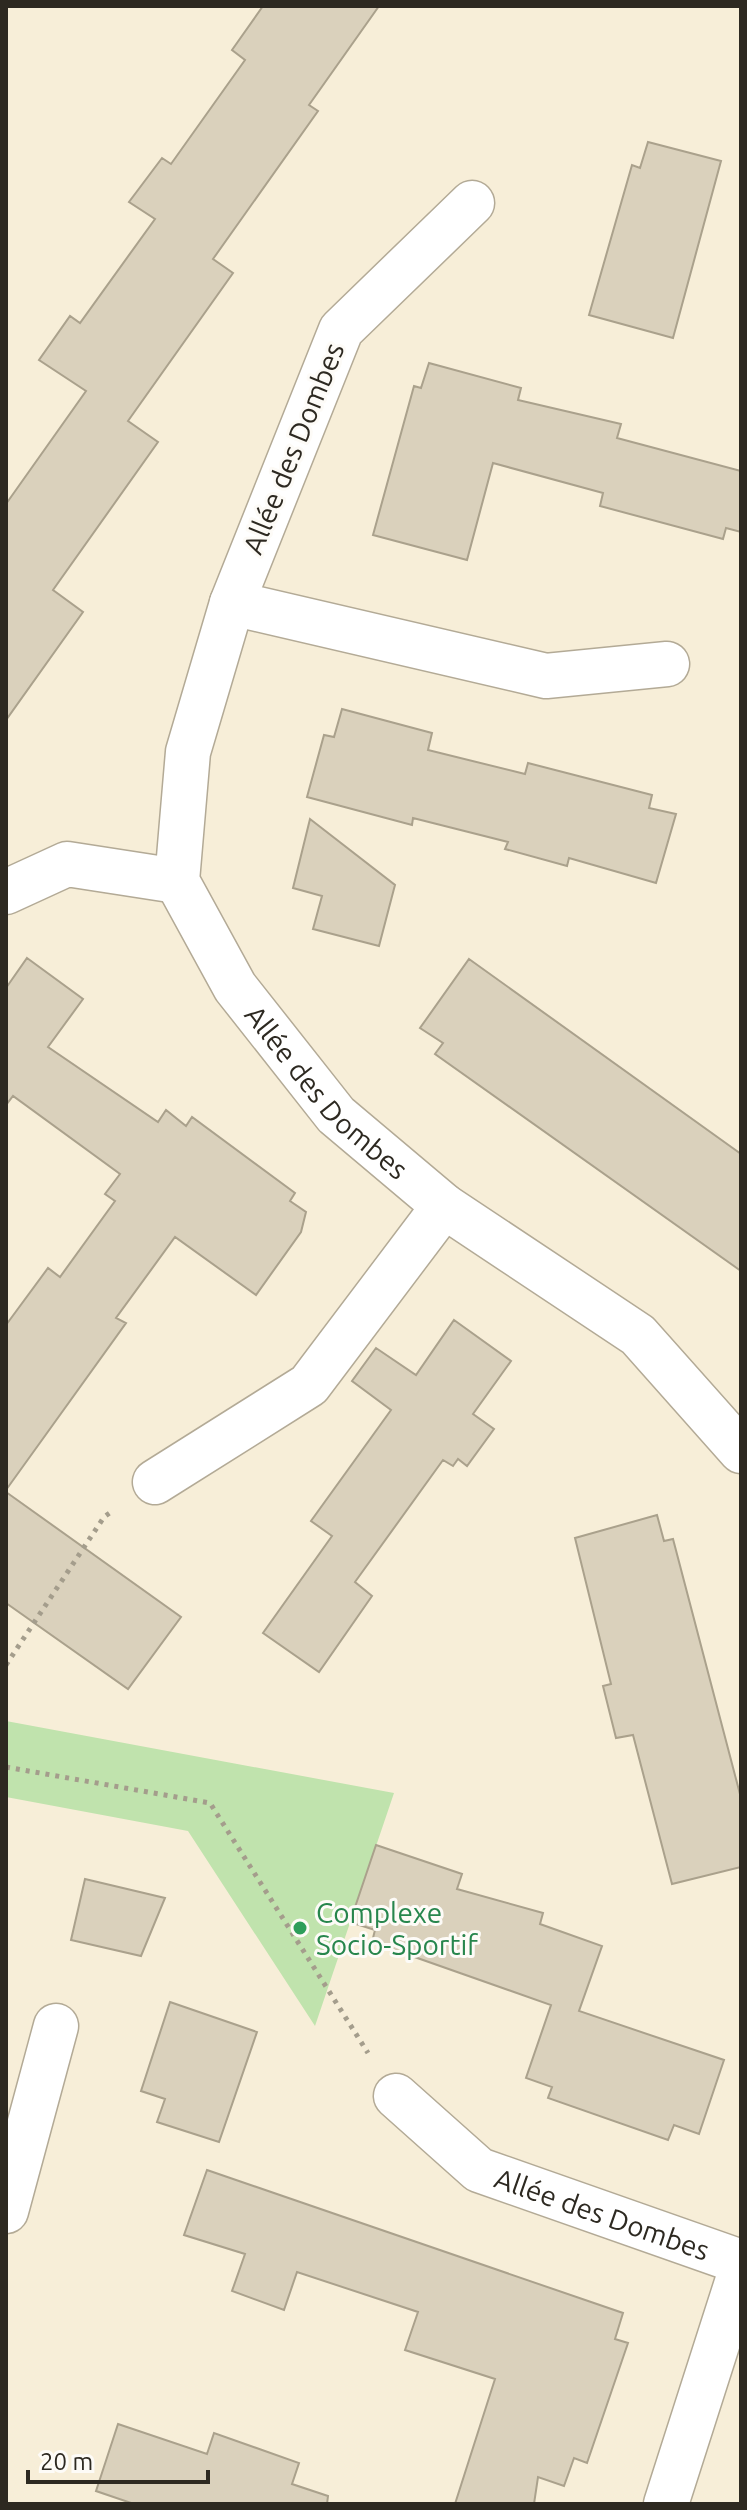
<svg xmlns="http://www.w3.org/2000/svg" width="747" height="2510" font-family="Ubuntu,sans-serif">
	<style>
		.green { fill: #c0e3ad }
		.building { fill: #dad1bc; stroke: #aaa18c; stroke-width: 2 }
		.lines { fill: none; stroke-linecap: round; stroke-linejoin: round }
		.minor-casing { stroke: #b3aa96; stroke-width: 47 }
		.path { stroke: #a49d8c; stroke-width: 5; stroke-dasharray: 4 6; stroke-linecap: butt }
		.minor { stroke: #fff; stroke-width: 44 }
		.leisure-dot { fill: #2e9e5b; stroke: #fdfbf7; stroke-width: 3 }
		.labels { text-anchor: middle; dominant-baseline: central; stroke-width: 6; stroke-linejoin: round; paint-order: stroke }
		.street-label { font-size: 28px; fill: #2d2921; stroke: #fdfbf7 }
		.leisure-label { font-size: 28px; fill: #27864d; stroke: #fdfbf7; text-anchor: start }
	</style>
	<rect width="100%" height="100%" fill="#f7eed8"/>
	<path class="green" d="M 6,1721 L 394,1793 L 315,2026 L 188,1831 L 6,1797 Z"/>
	<path class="building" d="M 263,6 L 379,6 L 309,105 L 318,111 L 213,259 L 233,273 L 128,421 L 158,442 L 53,590 L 83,612 L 6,720 L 6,504 L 86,391 L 39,360 L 70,316 L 80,323 L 155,219 L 129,202 L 162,158 L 171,164 L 245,60 L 232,50 Z
		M 648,142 L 721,161 L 673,338 L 589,315 L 632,165 L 640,168 Z
		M 429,363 L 521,388 L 518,400 L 621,424 L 617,438 L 741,471 L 741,532 L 726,528 L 723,539 L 600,506 L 603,493 L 493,463 L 467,560 L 373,535 L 414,386 L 421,388 Z
		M 342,709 L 432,733 L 428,750 L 525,774 L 528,763 L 652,795 L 649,808 L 676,814 L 656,883 L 569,858 L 567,866 L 505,849 L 508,842 L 413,818 L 412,825 L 307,797 L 324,735 L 334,737 Z
		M 310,819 L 395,885 L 379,946 L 313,929 L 322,896 L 293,888 Z
		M 27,958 L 83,999 L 48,1047 L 158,1122 L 166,1110 L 186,1126 L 192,1117 L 295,1193 L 290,1201 L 306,1212 L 301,1232 L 256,1295 L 175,1237 L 116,1318 L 126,1323 L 6,1490 L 6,1325 L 48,1268 L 60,1277 L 115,1201 L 105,1194 L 120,1174 L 13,1096 L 6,1105 L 6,988 Z
		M 469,959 L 741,1154 L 741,1271 L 435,1054 L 443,1043 L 420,1028 Z
		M 454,1320 L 511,1361 L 473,1414 L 494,1429 L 467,1466 L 458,1459 L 453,1466 L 443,1460 L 355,1582 L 372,1596 L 319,1672 L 263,1633 L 332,1536 L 311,1521 L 391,1410 L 352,1381 L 376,1348 L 416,1375 Z
		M 6,1492 L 181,1617 L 128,1689 L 6,1603 Z
		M 657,1515 L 664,1541 L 673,1539 L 741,1798 L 741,1867 L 672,1884 L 633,1735 L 616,1738 L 603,1686 L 611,1684 L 575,1538 Z
		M 376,1845 L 462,1874 L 457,1889 L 543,1913 L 540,1924 L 602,1946 L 579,2011 L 724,2060 L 699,2134 L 674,2125 L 668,2140 L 548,2098 L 552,2087 L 526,2078 L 551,2005 L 372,1942 L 375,1930 L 350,1922 Z
		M 85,1879 L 165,1898 L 141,1956 L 71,1940 Z
		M 170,2002 L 257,2032 L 219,2142 L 157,2122 L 165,2099 L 141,2091 Z
		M 207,2170 L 623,2313 L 615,2339 L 628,2343 L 587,2463 L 574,2458 L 564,2486 L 538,2477 L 534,2504 L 455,2504 L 495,2379 L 405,2350 L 418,2312 L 297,2272 L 284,2310 L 232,2291 L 245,2254 L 184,2235 Z
		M 118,2424 L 207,2454 L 214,2433 L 299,2463 L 292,2484 L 328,2496 L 327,2504 L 134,2504 L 96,2491 Z"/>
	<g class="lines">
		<defs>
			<g id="minor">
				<path id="s1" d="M 472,203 L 341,330 L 232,603 L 188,752 L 177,881 L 235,987 L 336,1115 L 444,1206 L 638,1335 L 741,1451"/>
				<path d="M 232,603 L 546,676 L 667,664"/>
				<path d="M 6,892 L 67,864 L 177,881"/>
				<path d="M 155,1482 L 309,1385 L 444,1206"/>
				<path id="s2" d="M 396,2096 L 479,2170 L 741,2262"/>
				<path d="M 6,2211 L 56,2026"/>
				<path d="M 666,2504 L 741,2270"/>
			</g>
		</defs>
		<use href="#minor" class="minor-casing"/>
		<path class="path" d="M 6,1665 L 104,1517 L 111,1512
			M 6,1767 L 210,1803 L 368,2053"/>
		<use href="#minor" class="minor"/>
	</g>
	<circle class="leisure-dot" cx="300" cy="1928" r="8"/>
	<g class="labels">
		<g class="street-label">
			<text transform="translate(293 448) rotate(-68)">Allée des Dombes</text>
			<text stroke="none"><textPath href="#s1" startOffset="1022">Allée des Dombes</textPath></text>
			<text stroke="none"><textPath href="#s2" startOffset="242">Allée des Dombes</textPath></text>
		</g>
		<g class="leisure-label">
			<text x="316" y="1912">Complexe<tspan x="316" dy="32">Socio-Sportif</tspan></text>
		</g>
	</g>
	<rect width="747" height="2510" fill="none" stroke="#2d2921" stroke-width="16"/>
	<path d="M28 2470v12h180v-12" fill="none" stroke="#2d2921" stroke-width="4"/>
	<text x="40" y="2470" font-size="24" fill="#2d2921" stroke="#fdfbf7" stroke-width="6" paint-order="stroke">20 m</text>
</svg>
